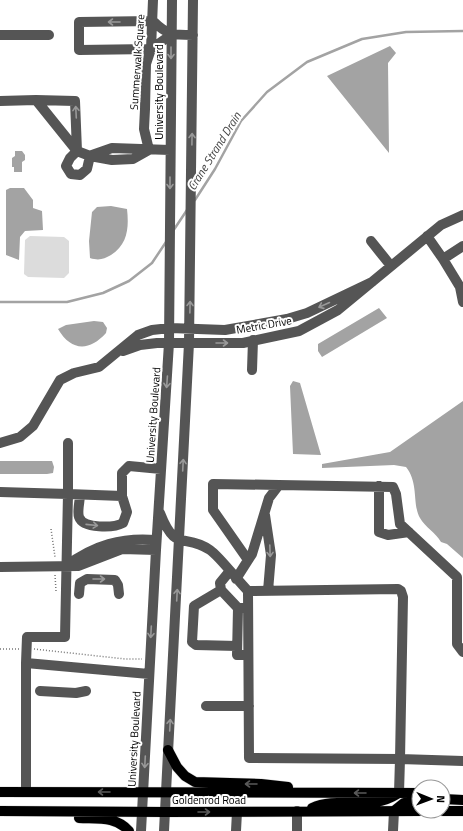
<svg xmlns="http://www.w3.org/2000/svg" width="463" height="831" font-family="'Titillium Web',sans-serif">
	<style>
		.green { fill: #dcdcdc }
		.water { fill: #a3a3a3 }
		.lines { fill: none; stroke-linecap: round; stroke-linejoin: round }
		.stream { stroke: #a3a3a3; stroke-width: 2.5 }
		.major-casing { stroke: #dbdbdb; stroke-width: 11 }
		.path { stroke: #777; stroke-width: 1.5; stroke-dasharray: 1 2; stroke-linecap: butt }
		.minor { stroke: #555; stroke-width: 10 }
		.major { stroke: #000; stroke-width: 10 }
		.oneway { stroke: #999 }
		.oneway2 { stroke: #595959 }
		.labels { text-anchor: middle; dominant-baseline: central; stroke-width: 4; stroke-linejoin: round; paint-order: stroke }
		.street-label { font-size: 11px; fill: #000; stroke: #fff }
		.water-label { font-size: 12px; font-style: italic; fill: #444; stroke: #fff }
	</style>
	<rect width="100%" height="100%" fill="#fff"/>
	<path class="green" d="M 30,236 L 64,237 L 69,241 L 69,273 L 64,278 L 28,277 L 24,274 L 25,240 Z"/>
	<path class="water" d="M 390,46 L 396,53 L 388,63 L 389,153 L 327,76 Z
		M 15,151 L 22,151 L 25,155 L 25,160 L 22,162 L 22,172 L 14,172 L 14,167 L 12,167 L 12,158 L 15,156 Z
		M 10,188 L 24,188 L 33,200 L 33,208 L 42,211 L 43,230 L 25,231 L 20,237 L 19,260 L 6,255 L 6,190 Z
		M 111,206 L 127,209 C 129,227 128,244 111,255 C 104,259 99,261 90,258 L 89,241 L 92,212 L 97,207 Z
		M 379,308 L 387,318 L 322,357 L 318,351 L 318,344 Z
		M 94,321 L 103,322 L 107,328 L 106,333 C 89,352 71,351 58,329 L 66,325 Z
		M 293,381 L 300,383 L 321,455 L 293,454 L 290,386 Z
		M 463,401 L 463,558 L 447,544 L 441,542 C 436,533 425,527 420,518 C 412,504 419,483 406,467 L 394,465 L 322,468 L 322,464 L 390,452 Z
		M 0,461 L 52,461 L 54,467 L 53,473 L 47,474 L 0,474 Z"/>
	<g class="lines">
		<path class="stream" d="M 195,200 L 215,169 L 241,121 L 267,92 L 307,62 L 362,39 L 406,32 L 463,31
			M 173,231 L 187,210
			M 0,302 L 67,302 L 103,293 L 129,281 L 152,263 L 166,242"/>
		<defs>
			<path id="major" d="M 168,750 L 177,767 L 185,776 L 195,782 L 261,784 L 288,787
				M 0,792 L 419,793
				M 443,799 L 463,800
				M 312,808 C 339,796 371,811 397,794
				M 0,811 L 165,812 L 419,811
				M 394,811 L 404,803 L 419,799
				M 443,811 L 463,811
				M 79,818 C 98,819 116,816 129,831"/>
		</defs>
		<use href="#major" class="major-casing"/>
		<path class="path" d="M 51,529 L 55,557
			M 55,575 L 56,591
			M 0,649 L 19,649
			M 34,649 L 125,659 L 142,659"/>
		<path class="minor" d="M 0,35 L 49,35
			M 171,35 L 151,49 L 79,50 L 79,22 L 153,21 C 167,35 173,35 193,35
			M 36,100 L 75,101 L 77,151 L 70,158 L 66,166 L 71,174 L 80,175 L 87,169 L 90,156
			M 0,101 L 36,100 L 77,151 L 90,156 L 112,160 L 133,159 L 149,150
			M 149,150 L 144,129 L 145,109 L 146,64 L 151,49 L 153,0
			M 92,155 L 112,148 L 170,150
			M 427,236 L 443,259
			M 371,241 L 391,266
			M 463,246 L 443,259 L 460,287 L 463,302
			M 123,351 L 140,345 L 157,343 L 243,343 L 299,331 L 338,310 L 441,225 L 463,215
			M 252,370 L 253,340
			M 0,443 L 20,437 L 33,426 L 60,380 L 74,373 L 99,367 L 138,335 L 152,330 L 170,328 L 225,330 L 287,319 L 307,313 L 372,282
			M 68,443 L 68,494 L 122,496 L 122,473 L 129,466 L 161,469
			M 379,486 L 379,532 L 388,535 L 409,532
			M 0,492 L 68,494 L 65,637 L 27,637 L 26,663 L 149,674
			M 80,495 C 80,501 77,511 79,517 C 83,529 114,528 123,523 L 127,512 L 122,496
			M 160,513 C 176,554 184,532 210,550 C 220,557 237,580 248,591 L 398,589 L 401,591 L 403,597 L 400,759 L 249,758 L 248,591
			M 265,515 L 271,555 L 268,591
			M 248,560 L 213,510 L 213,484 L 279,485
			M 66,566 C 94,545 122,537 156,540
			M 0,567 L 78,566 L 122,549 L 156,550
			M 229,572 L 220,583 L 221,590 L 238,608 L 243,608
			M 236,579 L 252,554 L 269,498 L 279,485 L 393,487 L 396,494 L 400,524 L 457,577 L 457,644 L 463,652
			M 221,590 L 194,606 L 192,642 L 196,645 L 237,646
			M 79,594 L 80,583 L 87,579 L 115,580 L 118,585 L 119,594
			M 238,608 L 237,655 L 248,655
			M 40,691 L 76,693 L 86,691
			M 206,706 L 249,706
			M 26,792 L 26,663
			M 399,793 L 400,759 L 463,761
			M 297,811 L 297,831
			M 141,831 L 156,550 L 169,343 L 172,0
			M 164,831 L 189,343 L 193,0
			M 236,831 L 237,812
			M 393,831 L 394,811"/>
		<use href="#major" class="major"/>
	</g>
	<defs><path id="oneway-shaft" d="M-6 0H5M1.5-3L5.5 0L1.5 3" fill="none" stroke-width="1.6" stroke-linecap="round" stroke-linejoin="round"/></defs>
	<g class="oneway">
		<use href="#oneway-shaft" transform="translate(114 22) rotate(180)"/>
		<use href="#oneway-shaft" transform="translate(171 53) rotate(90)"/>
		<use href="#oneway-shaft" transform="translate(76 112) rotate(-93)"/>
		<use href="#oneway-shaft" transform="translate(192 139) rotate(-89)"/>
		<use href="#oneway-shaft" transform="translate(170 183) rotate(90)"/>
		<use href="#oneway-shaft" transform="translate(324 305) rotate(156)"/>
		<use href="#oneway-shaft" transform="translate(190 307) rotate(-89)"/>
		<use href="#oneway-shaft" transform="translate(222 343)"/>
		<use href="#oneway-shaft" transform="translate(167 382) rotate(94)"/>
		<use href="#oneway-shaft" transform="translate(183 465) rotate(-87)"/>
		<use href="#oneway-shaft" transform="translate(92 525) rotate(6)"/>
		<use href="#oneway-shaft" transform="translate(270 551) rotate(88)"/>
		<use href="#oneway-shaft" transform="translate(99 579)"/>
		<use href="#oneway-shaft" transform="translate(177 595) rotate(-87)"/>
		<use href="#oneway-shaft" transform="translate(151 632) rotate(93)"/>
		<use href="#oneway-shaft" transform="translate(170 725) rotate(-87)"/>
		<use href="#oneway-shaft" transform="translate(145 762) rotate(93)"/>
	</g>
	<g class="oneway2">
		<use href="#oneway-shaft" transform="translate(251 784) rotate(180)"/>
		<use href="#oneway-shaft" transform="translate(104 792) rotate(-180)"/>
		<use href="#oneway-shaft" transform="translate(360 793) rotate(-180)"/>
		<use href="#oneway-shaft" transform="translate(204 812)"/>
	</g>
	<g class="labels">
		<g class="street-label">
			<text transform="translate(137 62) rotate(-86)">Summerwalk Square</text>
			<text transform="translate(159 92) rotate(-90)">University Boulevard</text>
			<text transform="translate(264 325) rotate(-10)">Metric Drive</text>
			<text transform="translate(153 415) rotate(-86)">University Boulevard</text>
			<text transform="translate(134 739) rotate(-87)">University Boulevard</text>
			<text x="209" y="800">Goldenrod Road</text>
		</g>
		<g class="water-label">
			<text transform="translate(214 151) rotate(-58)">Crane Strand Drain</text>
		</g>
	</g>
	<g transform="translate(431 799) rotate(91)"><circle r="19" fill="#ffffff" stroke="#999999"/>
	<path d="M0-3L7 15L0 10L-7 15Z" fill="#000000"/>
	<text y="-6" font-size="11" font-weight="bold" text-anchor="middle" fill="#000000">N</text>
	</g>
</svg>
